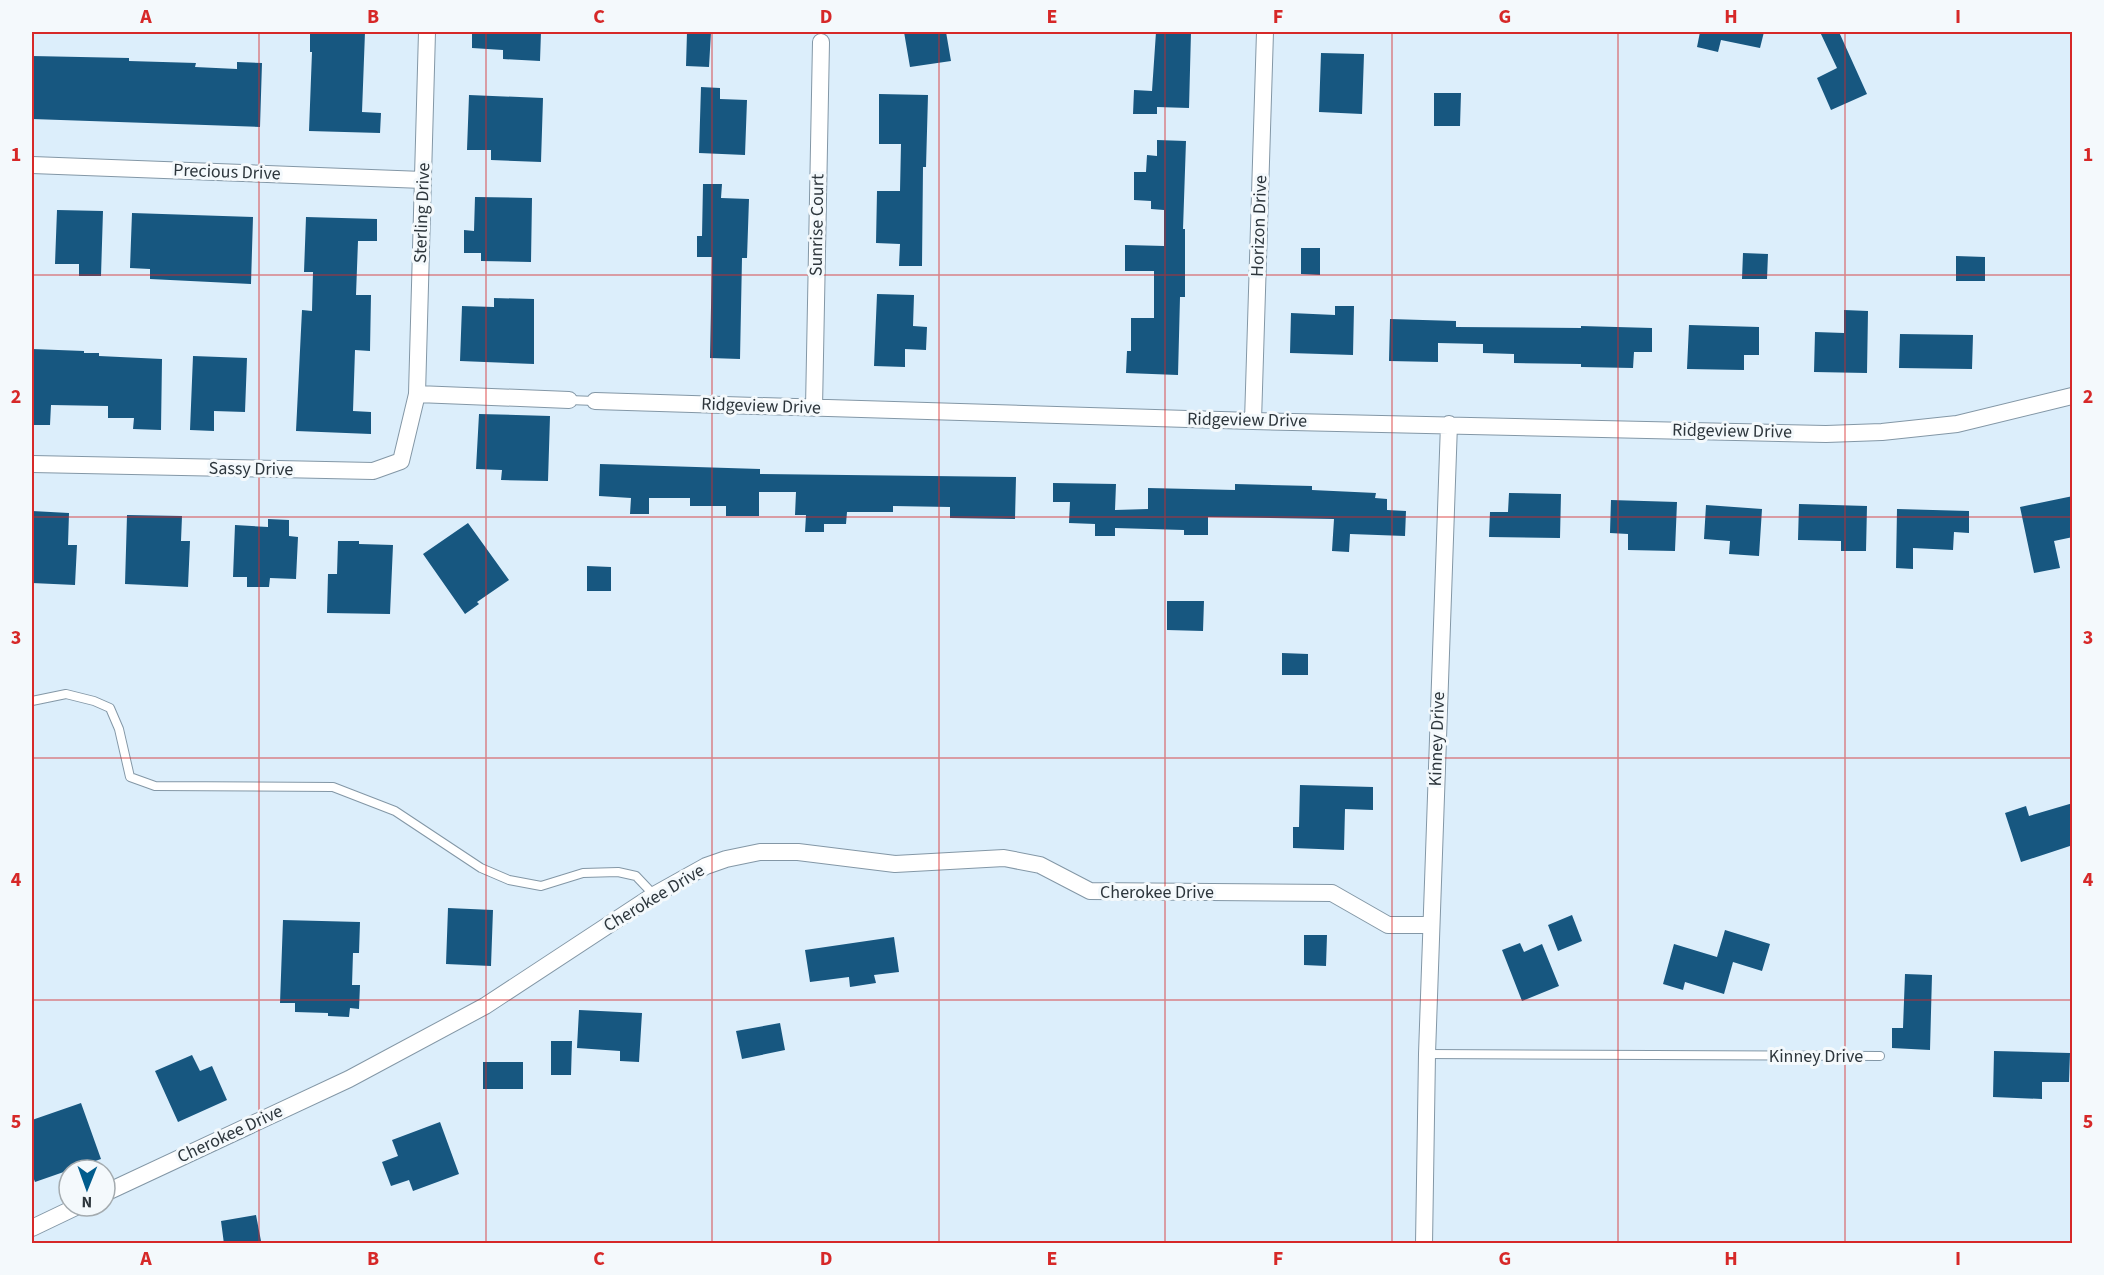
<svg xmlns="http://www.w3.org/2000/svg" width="2104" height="1275" font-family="'Source Sans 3',sans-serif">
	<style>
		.building { fill: #175780 }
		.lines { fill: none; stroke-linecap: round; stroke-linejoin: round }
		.lane-casing { stroke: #8397a6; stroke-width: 10 }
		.street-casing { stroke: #8397a6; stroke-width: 18 }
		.lane { stroke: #fff; stroke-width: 8 }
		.street { stroke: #fff; stroke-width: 16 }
		.grid { fill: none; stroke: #d62828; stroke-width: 1.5; stroke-opacity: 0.55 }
		.labels { text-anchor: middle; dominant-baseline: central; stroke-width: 6; stroke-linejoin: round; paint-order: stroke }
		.street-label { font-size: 18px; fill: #2d363c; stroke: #f4f9fc }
		.neatline { fill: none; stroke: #d62828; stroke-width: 2 }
		.grid-label { font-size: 20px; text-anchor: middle; font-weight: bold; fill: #d62828 }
	</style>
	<rect width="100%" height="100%" fill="#dceefb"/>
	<path class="building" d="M 310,32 L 365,32 L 362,112 L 381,113 L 380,133 L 309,131 L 312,52 L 310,52 Z
		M 472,32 L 541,32 L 540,61 L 503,59 L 503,50 L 472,48 Z
		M 687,32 L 711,32 L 709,67 L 686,66 Z
		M 904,32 L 946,32 L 951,61 L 910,67 Z
		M 1156,32 L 1191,32 L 1189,108 L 1157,107 L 1157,114 L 1133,114 L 1134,90 L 1152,91 Z
		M 1700,32 L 1764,32 L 1760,48 L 1721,40 L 1718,52 L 1697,47 Z
		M 1820,32 L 1839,32 L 1867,94 L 1831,110 L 1817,78 L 1837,68 Z
		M 1321,53 L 1364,54 L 1362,114 L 1319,112 Z
		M 32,56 L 129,58 L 129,61 L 196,63 L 195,67 L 237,69 L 237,62 L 262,63 L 260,127 L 32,119 Z
		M 701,87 L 720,88 L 720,99 L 747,100 L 745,155 L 699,153 Z
		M 1434,93 L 1461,93 L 1460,126 L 1434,126 Z
		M 879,94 L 928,95 L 926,167 L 923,167 L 922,266 L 899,266 L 900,244 L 876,243 L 877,191 L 900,191 L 901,144 L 879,144 Z
		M 469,95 L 543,98 L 541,162 L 491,160 L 491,150 L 467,150 Z
		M 1157,140 L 1186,141 L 1183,229 L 1185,229 L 1185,297 L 1180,297 L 1178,375 L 1126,373 L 1127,351 L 1131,351 L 1131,318 L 1154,318 L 1154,271 L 1125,271 L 1125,245 L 1164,246 L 1164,210 L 1151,209 L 1151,201 L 1134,200 L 1134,172 L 1146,172 L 1147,155 L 1157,156 Z
		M 703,184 L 722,184 L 721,198 L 749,199 L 747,258 L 742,258 L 740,359 L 710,358 L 712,257 L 697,257 L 697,236 L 702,236 Z
		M 475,197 L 532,198 L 531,262 L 481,261 L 481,253 L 464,253 L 464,230 L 474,231 Z
		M 57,210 L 103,211 L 101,276 L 79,276 L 79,264 L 55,264 Z
		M 132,213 L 253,217 L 251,284 L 150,279 L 150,269 L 130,268 Z
		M 306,217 L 377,219 L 377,241 L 358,241 L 356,295 L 371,295 L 370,351 L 355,350 L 353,411 L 371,412 L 371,434 L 296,431 L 302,310 L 312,311 L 313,272 L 304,272 Z
		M 1301,248 L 1320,248 L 1320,275 L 1301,274 Z
		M 1743,253 L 1768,254 L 1767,279 L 1742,279 Z
		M 1956,256 L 1985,257 L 1985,281 L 1956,281 Z
		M 877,294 L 914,295 L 913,326 L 927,327 L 926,350 L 905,349 L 905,367 L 874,366 Z
		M 494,298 L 534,299 L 534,364 L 460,361 L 462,306 L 494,307 Z
		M 1335,306 L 1354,306 L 1353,355 L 1290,353 L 1291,313 L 1335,315 Z
		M 1844,310 L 1868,311 L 1867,373 L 1814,372 L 1815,332 L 1844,333 Z
		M 1390,319 L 1456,321 L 1456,327 L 1581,328 L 1581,326 L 1652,328 L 1652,352 L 1634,352 L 1633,368 L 1581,367 L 1581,364 L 1514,363 L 1514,354 L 1483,353 L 1483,344 L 1438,343 L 1438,362 L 1389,361 Z
		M 1689,325 L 1759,327 L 1759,355 L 1744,355 L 1744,370 L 1687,369 Z
		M 1900,334 L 1973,335 L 1972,369 L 1899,368 Z
		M 32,349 L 84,351 L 84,353 L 99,353 L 99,356 L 162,359 L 161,430 L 133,429 L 134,418 L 108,418 L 108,406 L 51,405 L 50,425 L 32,425 Z
		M 193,356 L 247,358 L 245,412 L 214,411 L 214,431 L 190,430 Z
		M 479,414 L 550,416 L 548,481 L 501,480 L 502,470 L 476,469 Z
		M 600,464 L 760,469 L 760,474 L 1016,477 L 1015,519 L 950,518 L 950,507 L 893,506 L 893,512 L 847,512 L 846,524 L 824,524 L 824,532 L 805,532 L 806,515 L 795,515 L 796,492 L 759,492 L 759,516 L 726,516 L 726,506 L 690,506 L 690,498 L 649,498 L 649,514 L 630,514 L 631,498 L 599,496 Z
		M 1053,483 L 1116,484 L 1115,510 L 1148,509 L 1148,488 L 1235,490 L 1235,484 L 1312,486 L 1312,490 L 1376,493 L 1375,498 L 1387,499 L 1387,510 L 1406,511 L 1405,536 L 1350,534 L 1349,552 L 1332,551 L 1334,519 L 1208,517 L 1208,535 L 1184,535 L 1184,530 L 1115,528 L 1115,536 L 1095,536 L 1095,524 L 1069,523 L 1070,502 L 1053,502 Z
		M 1509,493 L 1561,494 L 1560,538 L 1489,537 L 1490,512 L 1508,512 Z
		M 2073,496 L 2073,537 L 2054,541 L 2060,568 L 2034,573 L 2020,507 Z
		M 1611,500 L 1677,502 L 1675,551 L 1628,550 L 1628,534 L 1610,533 Z
		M 1799,504 L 1867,506 L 1866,551 L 1841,551 L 1841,541 L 1798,540 Z
		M 1706,505 L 1762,509 L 1759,556 L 1729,554 L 1730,541 L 1704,539 Z
		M 1897,509 L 1969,511 L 1969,533 L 1954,532 L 1953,550 L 1913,548 L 1913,569 L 1896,568 Z
		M 32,511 L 69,513 L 68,545 L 77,545 L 75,585 L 32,583 Z
		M 127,515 L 182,516 L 181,541 L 190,541 L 188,587 L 125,584 Z
		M 268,519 L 289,520 L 289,536 L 298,537 L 296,579 L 270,578 L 269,587 L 247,587 L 247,577 L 233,577 L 235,525 L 268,527 Z
		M 468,523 L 509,580 L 477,602 L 479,604 L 465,614 L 423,554 Z
		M 338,541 L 359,541 L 359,544 L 393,545 L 390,614 L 327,613 L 328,574 L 337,574 Z
		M 587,566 L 611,567 L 611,591 L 587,591 Z
		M 1167,601 L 1204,601 L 1203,631 L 1167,630 Z
		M 1282,653 L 1308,654 L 1308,675 L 1282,675 Z
		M 1300,785 L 1373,787 L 1373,810 L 1345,809 L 1344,850 L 1293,848 L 1293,827 L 1299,827 Z
		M 2073,803 L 2073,845 L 2021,862 L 2005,813 L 2026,806 L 2029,816 Z
		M 448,908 L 493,910 L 491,966 L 446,964 Z
		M 1572,915 L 1582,941 L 1558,951 L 1548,925 Z
		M 283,920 L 360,922 L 359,953 L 353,953 L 352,985 L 360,985 L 359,1009 L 350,1008 L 349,1017 L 328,1016 L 328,1013 L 295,1012 L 295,1003 L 280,1003 Z
		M 1725,930 L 1770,944 L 1762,971 L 1733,962 L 1724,994 L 1685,982 L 1683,990 L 1663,984 L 1674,944 L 1717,957 Z
		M 1304,935 L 1327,935 L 1326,966 L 1304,965 Z
		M 894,937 L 899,972 L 874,975 L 876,983 L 850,987 L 849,977 L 810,982 L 805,950 Z
		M 1520,943 L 1524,952 L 1542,944 L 1559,986 L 1522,1001 L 1502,950 Z
		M 1905,974 L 1932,975 L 1930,1050 L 1892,1048 L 1892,1028 L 1903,1028 Z
		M 579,1010 L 642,1013 L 639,1062 L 620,1061 L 620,1051 L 577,1048 Z
		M 780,1023 L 785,1050 L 742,1059 L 736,1031 Z
		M 551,1041 L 572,1041 L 571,1075 L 551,1075 Z
		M 1994,1051 L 2070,1053 L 2069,1082 L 2042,1082 L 2042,1099 L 1993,1097 Z
		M 192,1055 L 200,1071 L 212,1066 L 227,1100 L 178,1122 L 155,1071 Z
		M 483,1062 L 523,1062 L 523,1089 L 483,1089 Z
		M 81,1103 L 101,1159 L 35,1182 L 32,1174 L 32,1120 Z
		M 440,1122 L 459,1174 L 413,1191 L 409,1180 L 391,1186 L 382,1162 L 398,1156 L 392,1140 Z
		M 256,1215 L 261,1241 L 224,1244 L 221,1221 Z"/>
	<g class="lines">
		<defs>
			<path id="lane" d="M 569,400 L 595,401
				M 32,701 L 66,694 L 94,701 L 110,708 L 119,729 L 130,777 L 155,786 L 333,787 L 395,811 L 481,868 L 509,880 L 541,886 L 583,873 L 618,872 L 636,876 L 654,895
				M 1427,1054 L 1880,1056"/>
			<path id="street" d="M 32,165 L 423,180
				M 417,394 L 569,400
				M 595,401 L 1253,421 L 1826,434 L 1882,432 L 1957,424 L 2072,396
				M 814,408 L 821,42
				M 1253,421 L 1265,32
				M 32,464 L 373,471 L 401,461 L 417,394 L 427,32
				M 105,1193 L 349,1079 L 485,1006 L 654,895 L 706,866 L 726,859 L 760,852 L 798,852 L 895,864 L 1004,858 L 1040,865 L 1090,891 L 1332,893 L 1388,925 L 1431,925
				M 32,1228 L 78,1206
				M 1424,1244 L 1427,1054 L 1449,424"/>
		</defs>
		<use href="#lane" class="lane-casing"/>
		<use href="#street" class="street-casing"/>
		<use href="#lane" class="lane"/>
		<use href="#street" class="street"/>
	</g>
	<path class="grid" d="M 259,32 L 259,1244M 486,32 L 486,1244M 712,32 L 712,1244M 939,32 L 939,1244M 1165,32 L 1165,1244M 1392,32 L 1392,1244M 1618,32 L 1618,1244M 1845,32 L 1845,1244M 32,275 L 2072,275M 32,517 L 2072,517M 32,758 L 2072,758M 32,1000 L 2072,1000"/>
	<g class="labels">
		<g class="street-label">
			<text transform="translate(227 172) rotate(2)">Precious Drive</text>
			<text transform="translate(422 213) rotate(-88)">Sterling Drive</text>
			<text transform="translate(817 225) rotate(-89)">Sunrise Court</text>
			<text transform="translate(1259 226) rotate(-88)">Horizon Drive</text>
			<text transform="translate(761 406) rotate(2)">Ridgeview Drive</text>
			<text transform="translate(1247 420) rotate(1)">Ridgeview Drive</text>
			<text transform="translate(1732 431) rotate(1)">Ridgeview Drive</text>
			<text transform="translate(251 469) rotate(1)">Sassy Drive</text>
			<text transform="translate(1437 739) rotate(-88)">Kinney Drive</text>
			<text x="1157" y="892">Cherokee Drive</text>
			<text transform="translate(654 898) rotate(-31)">Cherokee Drive</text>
			<text x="1816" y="1056">Kinney Drive</text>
			<text transform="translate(230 1134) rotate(-25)">Cherokee Drive</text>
		</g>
	</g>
	<rect width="2104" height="1275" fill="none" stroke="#f4f9fc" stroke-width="66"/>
	<g transform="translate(87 1188) rotate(181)"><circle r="28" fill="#f4f9fc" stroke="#a4abaf" stroke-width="1.5"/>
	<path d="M0-4.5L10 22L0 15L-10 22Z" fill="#005c8d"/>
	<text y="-9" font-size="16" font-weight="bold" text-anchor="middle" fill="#2d363c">N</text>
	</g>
	<rect x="33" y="33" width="2038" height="1209" class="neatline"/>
	<g class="grid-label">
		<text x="146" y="23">A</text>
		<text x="373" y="23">B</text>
		<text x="599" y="23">C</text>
		<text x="826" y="23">D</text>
		<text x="1052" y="23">E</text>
		<text x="1278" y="23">F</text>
		<text x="1505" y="23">G</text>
		<text x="1731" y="23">H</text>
		<text x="1958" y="23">I</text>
		<text x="16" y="161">1</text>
		<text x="2088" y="161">1</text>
		<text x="16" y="403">2</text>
		<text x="2088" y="403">2</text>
		<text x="16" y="644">3</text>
		<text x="2088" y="644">3</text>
		<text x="16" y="886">4</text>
		<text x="2088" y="886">4</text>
		<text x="16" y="1128">5</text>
		<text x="2088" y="1128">5</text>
		<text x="146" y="1265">A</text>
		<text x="373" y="1265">B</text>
		<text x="599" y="1265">C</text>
		<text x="826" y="1265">D</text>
		<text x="1052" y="1265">E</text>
		<text x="1278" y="1265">F</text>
		<text x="1505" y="1265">G</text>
		<text x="1731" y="1265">H</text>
		<text x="1958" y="1265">I</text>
	</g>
</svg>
